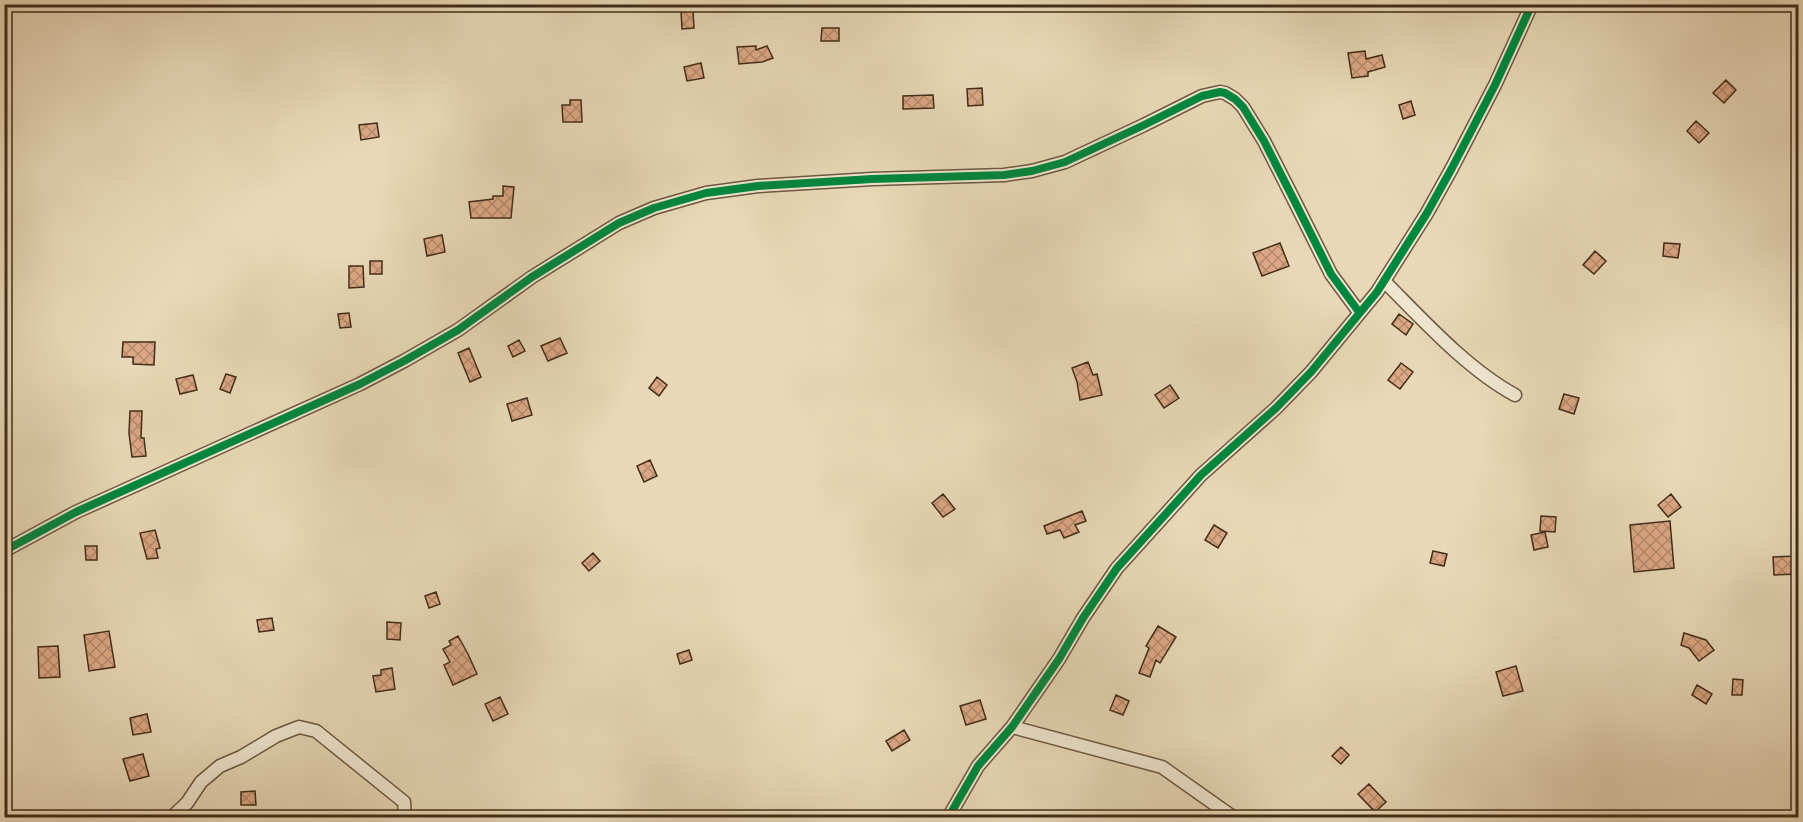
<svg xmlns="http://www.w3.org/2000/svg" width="1803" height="822" font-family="'Old Standard TT',serif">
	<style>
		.building { fill: url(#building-cross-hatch); stroke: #422d19; stroke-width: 1.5 }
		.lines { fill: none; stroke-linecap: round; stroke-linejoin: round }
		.minor-casing { stroke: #6c5840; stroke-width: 15 }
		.minor { stroke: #f0e6d0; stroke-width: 12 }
		.cycleway-casing { stroke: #f0e6d0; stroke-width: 11 }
		.cycleway { stroke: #00873e; stroke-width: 8 }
	</style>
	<defs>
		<pattern id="building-cross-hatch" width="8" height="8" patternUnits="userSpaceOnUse" patternTransform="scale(1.5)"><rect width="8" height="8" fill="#dda885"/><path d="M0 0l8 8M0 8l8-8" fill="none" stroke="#b5896c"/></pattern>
	</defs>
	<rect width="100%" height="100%" fill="#e8d8b7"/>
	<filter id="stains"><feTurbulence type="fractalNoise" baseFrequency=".00333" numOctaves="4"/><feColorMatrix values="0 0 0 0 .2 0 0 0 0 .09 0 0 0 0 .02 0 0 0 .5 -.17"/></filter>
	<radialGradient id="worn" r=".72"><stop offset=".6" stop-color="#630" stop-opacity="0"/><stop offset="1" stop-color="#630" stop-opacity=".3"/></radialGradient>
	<path class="building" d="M 693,10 L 694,28 L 682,29 L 681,11 Z
		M 822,28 L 839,28 L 839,41 L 821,41 Z
		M 756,46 L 756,50 L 767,46 L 773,58 L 762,62 L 739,64 L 737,47 Z
		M 1365,51 L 1366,59 L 1382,55 L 1385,67 L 1368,72 L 1368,76 L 1352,78 L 1348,53 Z
		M 701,63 L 704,78 L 687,81 L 684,67 Z
		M 1726,80 L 1736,90 L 1724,103 L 1713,93 Z
		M 982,88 L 983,105 L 968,106 L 967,89 Z
		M 933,95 L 934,108 L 903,109 L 903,96 Z
		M 570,100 L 581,100 L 582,122 L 563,122 L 562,105 L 570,105 Z
		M 1411,101 L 1415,115 L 1403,119 L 1399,105 Z
		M 1696,121 L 1709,133 L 1699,143 L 1687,131 Z
		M 377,123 L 379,137 L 361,140 L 359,125 Z
		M 503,186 L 514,187 L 511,218 L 471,218 L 469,202 L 493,199 L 493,196 L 503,196 Z
		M 442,235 L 445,252 L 427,256 L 424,239 Z
		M 1280,243 L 1289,266 L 1262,276 L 1253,253 Z
		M 1664,243 L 1680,244 L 1678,258 L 1663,256 Z
		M 1595,251 L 1606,261 L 1594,274 L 1583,265 Z
		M 370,261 L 382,261 L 382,274 L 370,274 Z
		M 349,266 L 363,266 L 364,287 L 349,288 Z
		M 349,313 L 351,327 L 340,328 L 338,314 Z
		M 1399,314 L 1413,324 L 1406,335 L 1392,324 Z
		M 560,338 L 567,353 L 548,361 L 541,346 Z
		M 519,340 L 525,351 L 513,357 L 508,346 Z
		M 123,342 L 155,342 L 154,365 L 133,364 L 133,357 L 122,357 Z
		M 469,348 L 481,377 L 470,382 L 458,353 Z
		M 1088,362 L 1093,375 L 1097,374 L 1102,395 L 1080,400 L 1077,382 L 1072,368 Z
		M 1401,363 L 1413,372 L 1400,389 L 1388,380 Z
		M 226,374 L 236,377 L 230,393 L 220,389 Z
		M 193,375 L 197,390 L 180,394 L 176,379 Z
		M 657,377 L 667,385 L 659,396 L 649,388 Z
		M 1170,385 L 1179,398 L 1164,408 L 1155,395 Z
		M 1564,394 L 1579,398 L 1574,414 L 1559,409 Z
		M 527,398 L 532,415 L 512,421 L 507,404 Z
		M 130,411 L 142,411 L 141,438 L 144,438 L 146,456 L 132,457 L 129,433 Z
		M 650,460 L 657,476 L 644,482 L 637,466 Z
		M 943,494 L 955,509 L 943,517 L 932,503 Z
		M 1671,494 L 1681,507 L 1668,517 L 1658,505 Z
		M 1082,511 L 1086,521 L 1075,525 L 1079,532 L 1064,538 L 1060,530 L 1047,534 L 1044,526 Z
		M 1541,516 L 1556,517 L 1555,532 L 1540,531 Z
		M 1670,521 L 1674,568 L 1634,572 L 1630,525 Z
		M 1214,525 L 1227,533 L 1218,548 L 1205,540 Z
		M 155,530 L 160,548 L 156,549 L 158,558 L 147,559 L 140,533 Z
		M 1545,532 L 1548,547 L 1534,550 L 1531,535 Z
		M 85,546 L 97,546 L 97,560 L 86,560 Z
		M 1433,551 L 1447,554 L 1444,566 L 1430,563 Z
		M 593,553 L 600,561 L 589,571 L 582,563 Z
		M 1798,556 L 1798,574 L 1774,575 L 1773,557 Z
		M 436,592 L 440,604 L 429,608 L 425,596 Z
		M 272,618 L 274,630 L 259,632 L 257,620 Z
		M 387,622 L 401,623 L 400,640 L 387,639 Z
		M 1158,626 L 1176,637 L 1160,663 L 1156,660 L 1150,677 L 1139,673 L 1149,648 L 1146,646 Z
		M 109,631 L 115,667 L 89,671 L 84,635 Z
		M 1684,633 L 1706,640 L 1714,650 L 1699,661 L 1689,648 L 1681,645 Z
		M 458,636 L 468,654 L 477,674 L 453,685 L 444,665 L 450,662 L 443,649 L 451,645 L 449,641 Z
		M 58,646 L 60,677 L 39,678 L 38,647 Z
		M 689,650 L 692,660 L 680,664 L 677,654 Z
		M 1516,666 L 1523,691 L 1503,696 L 1496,672 Z
		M 392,668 L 395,689 L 376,692 L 373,676 L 381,675 L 381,670 Z
		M 1733,679 L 1743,680 L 1742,695 L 1732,695 Z
		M 1697,685 L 1712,694 L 1706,704 L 1692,695 Z
		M 1116,695 L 1129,701 L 1123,715 L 1110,710 Z
		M 500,697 L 508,714 L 493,721 L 485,704 Z
		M 980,700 L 986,719 L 966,725 L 960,706 Z
		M 147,714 L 151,732 L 133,735 L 130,718 Z
		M 904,730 L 910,740 L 892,751 L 886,741 Z
		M 1341,747 L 1349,755 L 1341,764 L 1332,756 Z
		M 143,754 L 149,776 L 130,781 L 123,759 Z
		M 1369,784 L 1386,802 L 1375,812 L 1358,794 Z
		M 255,791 L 256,805 L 241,805 L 241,792 Z"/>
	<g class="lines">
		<defs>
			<path id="minor" d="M 1384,281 C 1422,319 1467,369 1515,395
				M 4,551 L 76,512 L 360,384 L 404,361 L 458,330 L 532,277 L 619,223 L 654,208 L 706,193 L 758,186 L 872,179 L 1004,175 L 1032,171 L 1065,162 L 1144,125 L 1202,96 L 1220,92 L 1225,93 L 1235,99 L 1243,107 L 1264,141 L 1295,202 L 1331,274 L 1359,312
				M 1012,727 L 1162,767 L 1230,815
				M 171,818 L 187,803 L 201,782 L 220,766 L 241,757 L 276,736 L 299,727 L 316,731 L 404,802 L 405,818
				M 948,818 L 978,766 L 1012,727 L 1059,659 L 1083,618 L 1117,568 L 1201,475 L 1276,408 L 1311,372 L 1377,292 L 1427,213 L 1452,168 L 1495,85 L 1532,4"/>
		</defs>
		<use href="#minor" class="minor-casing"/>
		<use href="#minor" class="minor"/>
		<defs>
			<path id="cycleway" d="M 4,551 L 76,512 L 360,384 L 404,361 L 458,330 L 532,277 L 619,223 L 654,208 L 706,193 L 758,186 L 872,179 L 1004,175 L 1032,171 L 1065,162 L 1144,125 L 1202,96 L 1220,92 L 1225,93 L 1235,99 L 1243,107 L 1264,141 L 1295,202 L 1331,274 L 1359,312
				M 948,818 L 978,766 L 1012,727 L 1059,659 L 1083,618 L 1117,568 L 1201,475 L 1276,408 L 1311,372 L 1377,292 L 1427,213 L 1452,168 L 1495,85 L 1532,4"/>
		</defs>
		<use href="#cycleway" class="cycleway-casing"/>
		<use href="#cycleway" class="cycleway"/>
	</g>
	<rect width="1803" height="822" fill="none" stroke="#e8d8b7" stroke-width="24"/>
	<rect x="6" y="6" width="1791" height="810" fill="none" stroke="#422d19" stroke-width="3"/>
	<rect x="12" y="12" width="1779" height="798" fill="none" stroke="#422d19" stroke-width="1.5"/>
	<rect width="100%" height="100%" filter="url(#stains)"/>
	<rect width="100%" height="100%" fill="url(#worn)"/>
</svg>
